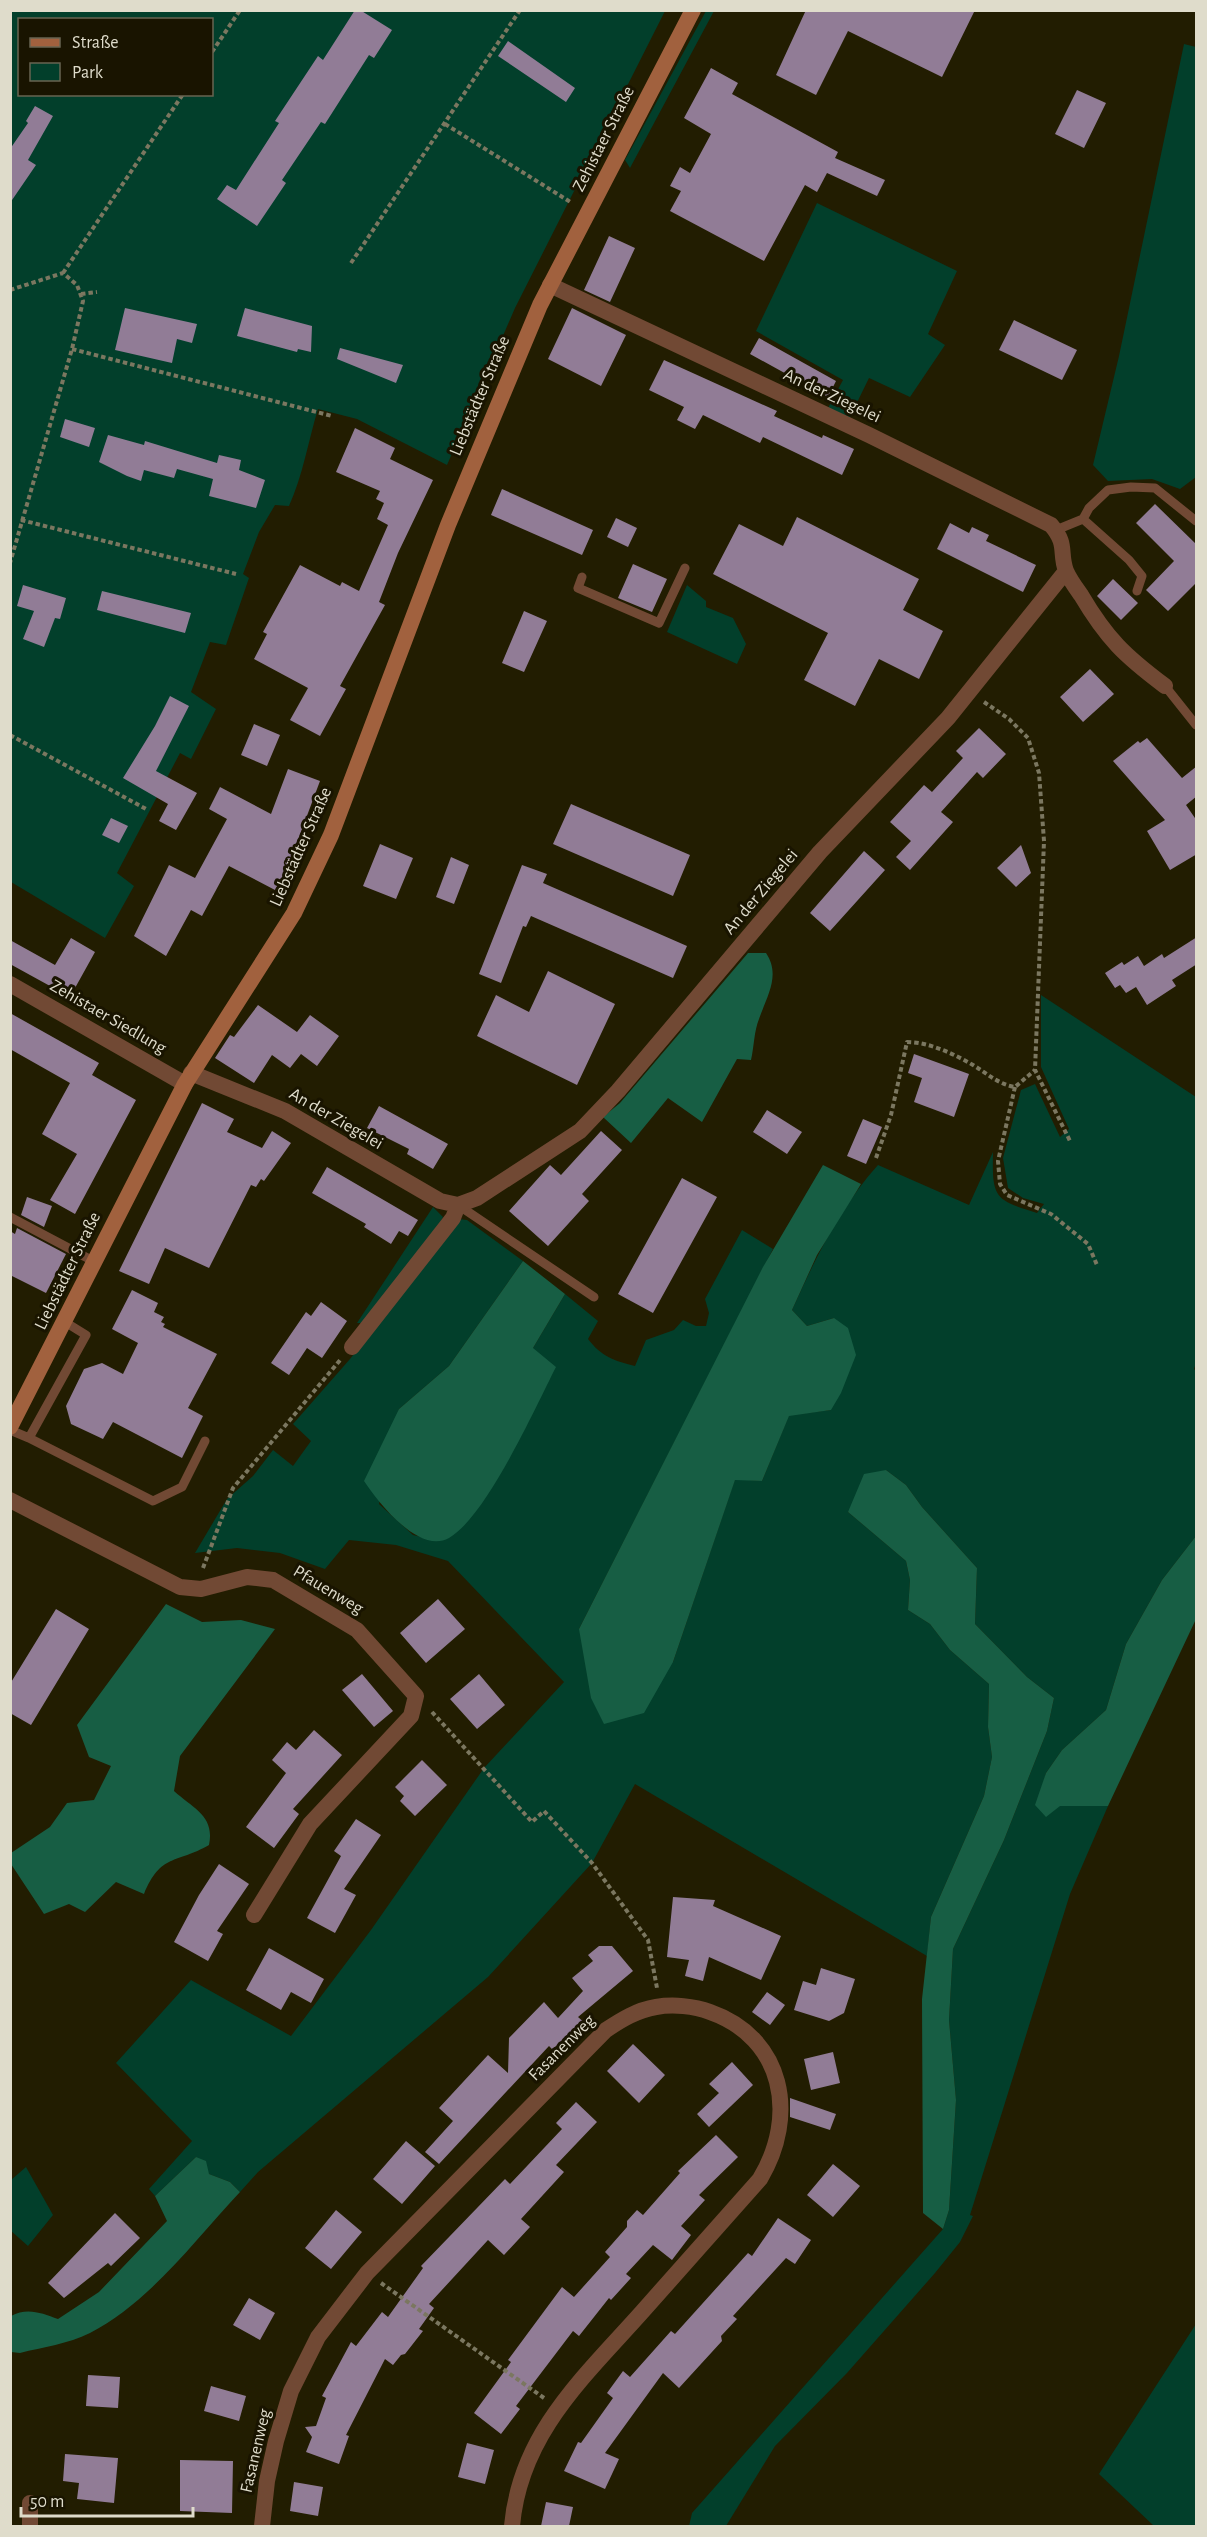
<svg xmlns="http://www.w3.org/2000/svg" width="1207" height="2537" font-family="'Alegreya Sans',sans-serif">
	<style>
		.green { fill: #023f2b; fill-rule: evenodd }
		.forest { fill: #175e44 }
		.building { fill: #917c96 }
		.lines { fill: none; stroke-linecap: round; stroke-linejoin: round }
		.path { stroke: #7b7760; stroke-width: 4; stroke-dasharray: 4.5 3; stroke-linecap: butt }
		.service { stroke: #714934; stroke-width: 9 }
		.minor { stroke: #714934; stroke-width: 16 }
		.secondary { stroke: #a1613e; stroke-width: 16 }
		.labels { text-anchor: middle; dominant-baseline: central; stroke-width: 6; stroke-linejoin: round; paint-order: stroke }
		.street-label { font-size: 18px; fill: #dfdccb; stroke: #191400 }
	</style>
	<rect width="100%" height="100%" fill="#221d01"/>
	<path class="green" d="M 11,11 L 665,11 L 515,308 L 447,465 L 357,419 L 318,409 C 308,442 303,475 289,506 L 275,505 L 259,532 L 243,574 L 249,578 L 226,645 L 210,642 L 191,692 L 216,709 L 191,759 L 180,753 L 117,873 L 134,886 L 105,938 L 11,882 ZM 20,20 L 212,20 L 212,94 L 20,94 Z
		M 706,11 L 714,11 L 630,168 L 625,160 Z
		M 1184,44 L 1196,47 L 1196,477 L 1180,489 L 1152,479 L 1108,481 L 1093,465 L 1119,356 Z
		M 817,203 L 957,271 L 928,334 L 945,345 L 910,397 L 869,378 L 849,419 L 828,408 L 843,380 L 756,331 Z
		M 687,585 L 706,601 L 706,607 L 733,618 L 746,644 L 737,664 L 667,632 Z
		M 1041,995 L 1196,1097 L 1196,1363 L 1194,1369 L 1196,1371 L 1196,1536 L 1162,1580 L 1126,1644 L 1106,1710 L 1062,1750 L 1046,1773 L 1042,1789 L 1060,1806 L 1108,1806 L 1070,1894 L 970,2215 L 973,2216 L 960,2242 L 935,2273 L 847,2373 L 775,2446 L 726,2526 L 689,2526 L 692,2513 L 943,2229 L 949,2210 L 956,2100 L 949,2020 L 953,1949 L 1004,1840 L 1047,1731 L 1054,1698 L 1027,1677 L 975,1624 L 977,1568 L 922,1507 L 906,1485 L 886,1470 L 848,1512 L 906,1561 L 910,1580 L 908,1610 L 930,1624 L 950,1650 L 989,1684 L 988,1727 L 992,1757 L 984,1796 L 931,1917 L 927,1956 L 635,1784 L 592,1863 L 488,1977 L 258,2172 L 240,2192 L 230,2182 L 209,2174 L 196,2157 L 155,2196 L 149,2189 L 192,2141 L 116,2063 L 191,1980 L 291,2036 L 371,1930 L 484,1768 L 564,1682 L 448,1561 L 396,1545 L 349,1540 L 325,1569 L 280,1553 L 237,1548 L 195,1553 L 227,1499 L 253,1476 L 273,1450 L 293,1466 L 311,1441 L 293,1424 L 350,1359 L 458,1219 L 467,1220 L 523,1261 L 449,1366 L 399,1409 L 379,1504 L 413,1535 L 434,1540 L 533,1348 L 565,1294 L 598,1321 L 588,1339 C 601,1356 614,1361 635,1366 L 646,1340 L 674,1330 L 683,1320 L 696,1326 L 706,1326 L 709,1313 L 705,1299 L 742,1230 L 773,1249 L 579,1629 L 673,1662 L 735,1479 L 762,1481 L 789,1415 L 831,1410 L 834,1318 L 807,1326 L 792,1310 C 815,1259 840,1207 878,1165 L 969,1205 L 993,1152 C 992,1197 994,1200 1037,1213 L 1044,1204 L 1023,1198 L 1008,1188 L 1003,1158 L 1021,1090 L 1035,1084 L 1060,1137 L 1069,1129 L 1041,1067 Z
		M 433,1207 L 443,1217 L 438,1228 L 363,1323 L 357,1323 Z
		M 26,2167 L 53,2215 L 28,2246 L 10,2230 L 11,2180 Z
		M 1196,2324 L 1196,2526 L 1154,2526 L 1099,2474 Z"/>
	<path class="forest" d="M 748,953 L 766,953 C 781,975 767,996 759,1019 C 754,1031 754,1047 751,1060 L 737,1059 L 702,1122 L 668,1098 L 631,1143 L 603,1117 L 620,1103 Z
		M 823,1165 L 861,1184 L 817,1255 L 792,1310 L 807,1326 L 834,1318 L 848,1328 L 856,1355 L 841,1393 L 831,1410 L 789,1416 L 762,1481 L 735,1480 L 673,1662 L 644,1713 L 604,1724 L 591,1698 L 579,1629 L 763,1267 Z
		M 523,1261 L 565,1294 L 533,1348 L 556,1367 C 535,1408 487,1516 449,1538 C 419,1555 378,1502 364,1481 L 399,1409 L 449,1366 Z
		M 886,1470 L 906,1485 L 922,1507 L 977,1568 L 975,1624 L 1027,1677 L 1054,1698 L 1047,1731 L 1004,1840 L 953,1949 L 949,2020 L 956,2100 L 949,2210 L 943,2229 L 923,2213 L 922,1999 L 931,1917 L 984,1796 L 992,1757 L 988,1727 L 989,1684 L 950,1650 L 930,1624 L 908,1610 L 910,1580 L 906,1561 L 848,1512 L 864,1474 Z
		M 1196,1536 L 1196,1619 L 1108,1806 L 1060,1806 L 1046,1817 L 1035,1805 L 1046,1773 L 1062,1750 L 1106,1710 L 1126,1644 L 1162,1580 Z
		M 166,1604 L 202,1622 L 241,1620 L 275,1629 L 180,1756 L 174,1791 C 194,1809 215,1816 209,1845 C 176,1864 161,1853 144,1894 L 116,1882 L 85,1912 L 69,1904 L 44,1914 L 11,1864 L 11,1853 L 50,1827 L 67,1803 L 94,1800 L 111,1766 L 89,1757 L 77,1725 Z
		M 196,2157 L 206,2161 L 209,2174 L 230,2182 L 240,2192 C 194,2241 150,2302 90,2333 C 68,2344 43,2347 20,2353 L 11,2352 L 11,2316 C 27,2307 42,2313 58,2319 L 99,2292 L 167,2221 L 155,2196 Z"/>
	<path class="building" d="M 355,10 L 360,10 L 392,30 L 374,58 L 369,55 L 325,124 L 321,122 L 282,180 L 286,183 L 257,226 L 217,199 L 227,185 L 236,190 L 279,123 L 275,121 L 318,56 L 323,60 Z
		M 806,10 L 975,10 L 942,77 L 848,31 L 816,95 L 776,75 Z
		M 508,41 L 575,88 L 566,102 L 498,56 Z
		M 711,68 L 738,83 L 732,94 L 838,152 L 835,158 L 885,180 L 877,196 L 827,173 L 817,192 L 805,185 L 764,261 L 670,211 L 681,191 L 670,186 L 680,167 L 690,173 L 711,134 L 684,118 Z
		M 1077,90 L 1106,103 L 1084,148 L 1055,134 Z
		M 35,106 L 53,116 L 28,160 L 36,165 L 10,203 L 10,149 L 28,123 L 26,121 Z
		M 609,236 L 635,248 L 610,302 L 584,290 Z
		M 125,308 L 197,324 L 192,343 L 177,339 L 172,363 L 115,350 Z
		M 245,308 L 312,326 L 311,352 L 298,349 L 297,352 L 237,336 Z
		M 572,308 L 626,335 L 601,386 L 548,359 Z
		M 1014,320 L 1077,350 L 1062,380 L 999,350 Z
		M 759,338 L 836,381 L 828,397 L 750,354 Z
		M 340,348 L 403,365 L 396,383 L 337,359 Z
		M 664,360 L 777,411 L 774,416 L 822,438 L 823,435 L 854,449 L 842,475 L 763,437 L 760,443 L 703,415 L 695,429 L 677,420 L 684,407 L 649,390 Z
		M 65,419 L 95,428 L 89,447 L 60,437 Z
		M 355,428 L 395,448 L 390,459 L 433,480 L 398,553 L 379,602 L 385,605 L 340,686 L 346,689 L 320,736 L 290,720 L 308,688 L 254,659 L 267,634 L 263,632 L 300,565 L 340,586 L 342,582 L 359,591 L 388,525 L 377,519 L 384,503 L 376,499 L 380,491 L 336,472 Z
		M 108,435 L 144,445 L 145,441 L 217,463 L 219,455 L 241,460 L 239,470 L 265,480 L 256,508 L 209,496 L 213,479 L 177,469 L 174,478 L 144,470 L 141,481 L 127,476 L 99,462 Z
		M 502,489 L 593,530 L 582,555 L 491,515 Z
		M 1155,504 L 1197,545 L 1197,582 L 1168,611 L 1146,590 L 1174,561 L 1136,523 Z
		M 797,517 L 919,579 L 903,610 L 943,631 L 919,679 L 879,659 L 855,706 L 804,680 L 828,633 L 713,574 L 739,524 L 783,546 Z
		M 616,518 L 637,528 L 628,547 L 607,537 Z
		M 950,523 L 969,533 L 972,527 L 989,535 L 986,541 L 1036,565 L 1023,592 L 937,549 Z
		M 633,564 L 667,579 L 652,612 L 618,598 Z
		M 1113,579 L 1138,603 L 1121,620 L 1097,596 Z
		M 23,585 L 66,598 L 60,619 L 55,618 L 44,647 L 23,639 L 34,611 L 17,606 Z
		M 102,591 L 191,613 L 185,633 L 97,610 Z
		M 524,611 L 547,621 L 524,672 L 502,663 Z
		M 1090,669 L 1114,694 L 1083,722 L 1060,697 Z
		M 170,696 L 189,706 L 156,771 L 197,793 L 176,830 L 159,821 L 168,804 L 123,778 L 155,726 Z
		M 254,724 L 280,735 L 267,766 L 241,755 Z
		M 979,728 L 1006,754 L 983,778 L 977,772 L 941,812 L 953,822 L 910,870 L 896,857 L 911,841 L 890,822 L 924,785 L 932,792 L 963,758 L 956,751 Z
		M 1147,738 L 1182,778 L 1197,766 L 1197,796 L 1186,805 L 1197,821 L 1197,854 L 1170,870 L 1147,831 L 1165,820 L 1113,761 L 1138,741 L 1140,743 Z
		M 288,769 L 320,781 L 287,869 L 275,890 L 229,866 L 202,916 L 191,910 L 166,956 L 134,936 L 169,865 L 195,878 L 227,819 L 209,809 L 220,787 L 271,814 Z
		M 571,804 L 690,855 L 673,896 L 553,844 Z
		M 111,818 L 128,826 L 119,843 L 102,835 Z
		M 380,844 L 413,858 L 396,899 L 363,886 Z
		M 1021,845 L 1031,873 L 1016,887 L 997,868 Z
		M 864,851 L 885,870 L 830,931 L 810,913 Z
		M 451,857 L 469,865 L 454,904 L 436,897 Z
		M 522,865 L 547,874 L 543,883 L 687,946 L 673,978 L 531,916 L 526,927 L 523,926 L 501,983 L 479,974 Z
		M 1197,937 L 1197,964 L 1172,980 L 1176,986 L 1147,1005 L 1136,987 L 1126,993 L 1120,985 L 1115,988 L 1105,973 L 1122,962 L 1124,965 L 1138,956 L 1144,966 L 1162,954 L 1164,958 Z
		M 71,938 L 95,952 L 70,997 L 10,964 L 10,940 L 55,965 Z
		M 548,971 L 615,1004 L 577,1085 L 477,1036 L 496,995 L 529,1012 Z
		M 258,1005 L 297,1032 L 310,1015 L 339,1036 L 317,1066 L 301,1054 L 290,1068 L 272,1055 L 254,1083 L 215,1058 L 230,1035 L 234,1037 Z
		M 10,1013 L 99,1063 L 92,1075 L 136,1100 L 75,1214 L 50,1200 L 77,1154 L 42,1134 L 70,1083 L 10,1049 Z
		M 914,1054 L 969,1074 L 954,1117 L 914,1102 L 922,1078 L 908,1073 Z
		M 202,1103 L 234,1119 L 227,1132 L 262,1148 L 272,1131 L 291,1143 L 264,1181 L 261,1179 L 256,1187 L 251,1185 L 209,1268 L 165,1248 L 149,1284 L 119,1271 Z
		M 379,1106 L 448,1144 L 433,1169 L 407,1154 L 409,1149 L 367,1128 Z
		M 767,1110 L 802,1132 L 787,1154 L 753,1132 Z
		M 863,1119 L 882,1127 L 866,1164 L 847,1156 Z
		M 601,1131 L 622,1150 L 582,1194 L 589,1201 L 548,1246 L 509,1211 L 550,1165 L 561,1175 Z
		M 327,1167 L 418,1220 L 408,1236 L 399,1231 L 391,1244 L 364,1227 L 366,1224 L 312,1193 Z
		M 682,1178 L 717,1197 L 653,1313 L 618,1294 Z
		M 27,1197 L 52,1206 L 44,1227 L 21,1215 Z
		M 17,1228 L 66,1254 L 46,1293 L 10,1275 L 10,1231 L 15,1234 Z
		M 132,1290 L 158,1303 L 154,1312 L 164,1317 L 161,1322 L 165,1324 L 163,1327 L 217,1354 L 188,1408 L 203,1416 L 182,1458 L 113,1422 L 103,1439 L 71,1424 L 66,1406 L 84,1369 L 102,1363 L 123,1374 L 138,1343 L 112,1329 Z
		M 321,1302 L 347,1321 L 322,1358 L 307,1348 L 289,1375 L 271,1363 L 306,1312 L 311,1316 Z
		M 438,1599 L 465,1629 L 426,1663 L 400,1633 Z
		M 56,1609 L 89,1629 L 31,1725 L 10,1713 L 10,1684 Z
		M 362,1674 L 393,1711 L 374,1727 L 342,1690 Z
		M 479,1674 L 505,1705 L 477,1729 L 450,1699 Z
		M 314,1730 L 342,1755 L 293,1809 L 299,1814 L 274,1848 L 246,1827 L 286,1773 L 272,1760 L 287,1742 L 296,1750 Z
		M 422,1760 L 447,1785 L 415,1816 L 400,1801 L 404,1796 L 395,1787 Z
		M 356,1819 L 381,1835 L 344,1889 L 356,1895 L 335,1933 L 307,1918 L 341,1856 L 334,1851 Z
		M 219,1864 L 249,1884 L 217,1931 L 223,1934 L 208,1961 L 174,1942 L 199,1895 Z
		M 673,1897 L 715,1900 L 713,1906 L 781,1936 L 761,1980 L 709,1957 L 703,1981 L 685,1976 L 689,1960 L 667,1957 Z
		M 599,1946 L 612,1946 L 633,1971 L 578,2017 L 586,2024 L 552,2049 L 549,2046 L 439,2164 L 425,2152 L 453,2121 L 439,2108 L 488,2055 L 508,2073 L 509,2038 L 544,2002 L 558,2018 L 583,1991 L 572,1978 L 593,1961 L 588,1955 Z
		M 269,1948 L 324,1979 L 311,2003 L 291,1992 L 281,2010 L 246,1990 Z
		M 821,1968 L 855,1979 L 844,2013 L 829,2021 L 794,2010 L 803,1981 L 816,1985 Z
		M 767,1992 L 785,2005 L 770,2025 L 752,2012 Z
		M 633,2044 L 665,2075 L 639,2103 L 607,2071 Z
		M 833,2052 L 840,2083 L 811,2090 L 804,2059 Z
		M 732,2062 L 753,2085 L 709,2127 L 697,2114 L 719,2093 L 709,2084 Z
		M 790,2098 L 836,2114 L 830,2130 L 790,2117 Z
		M 576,2102 L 597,2122 L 556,2165 L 564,2172 L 521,2219 L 530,2227 L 504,2255 L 488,2240 L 429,2304 L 434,2308 L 419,2329 L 423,2331 L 405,2354 L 401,2355 L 393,2365 L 385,2359 L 346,2435 L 349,2436 L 339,2464 L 306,2452 L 312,2437 L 305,2427 L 316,2426 L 326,2398 L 322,2396 L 351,2342 L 356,2346 L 382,2312 L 388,2317 L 423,2268 L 421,2266 L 505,2179 L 510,2184 L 562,2129 L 556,2123 Z
		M 716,2135 L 738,2157 L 699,2195 L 705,2200 L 681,2226 L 691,2235 L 672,2260 L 653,2245 L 626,2274 L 631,2278 L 611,2300 L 609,2298 L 579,2336 L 573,2331 L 516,2406 L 520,2409 L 501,2434 L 474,2413 L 511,2362 L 508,2360 L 562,2287 L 574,2297 L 610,2257 L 605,2252 L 627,2227 L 627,2221 L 637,2210 L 643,2215 L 680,2173 L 678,2171 Z
		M 406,2141 L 435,2166 L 402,2204 L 373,2179 Z
		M 833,2164 L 860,2186 L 833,2217 L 807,2195 Z
		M 336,2210 L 362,2232 L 331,2269 L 305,2248 Z
		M 115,2213 L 140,2238 L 111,2266 L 108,2263 L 64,2298 L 48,2283 Z
		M 778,2218 L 811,2240 L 795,2264 L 786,2258 L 733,2316 L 737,2319 L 721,2336 L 722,2341 L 679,2388 L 663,2373 L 605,2453 L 619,2459 L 605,2489 L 564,2471 L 578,2442 L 581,2443 L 613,2398 L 607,2393 L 623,2371 L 630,2377 L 671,2331 L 675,2334 L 748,2253 L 752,2256 Z
		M 249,2298 L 275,2313 L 260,2340 L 233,2325 Z
		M 88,2375 L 120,2377 L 118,2408 L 86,2406 Z
		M 211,2386 L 246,2396 L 239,2421 L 204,2411 Z
		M 467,2443 L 494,2450 L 485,2484 L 458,2477 Z
		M 65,2454 L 118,2458 L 114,2503 L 77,2499 L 79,2483 L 63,2481 Z
		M 180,2460 L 233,2461 L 232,2513 L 180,2511 Z
		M 294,2482 L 323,2487 L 318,2516 L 290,2511 Z
		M 546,2502 L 573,2507 L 569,2526 L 541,2526 Z"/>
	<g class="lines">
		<path class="path" d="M 212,52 L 240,10
			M 445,124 L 572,203
			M 351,263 L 520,10
			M 63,273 L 183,94
			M 10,290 L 63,273 L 77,285 L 83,301 L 72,349 L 10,563
			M 81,294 L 97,292
			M 72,349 L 332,416
			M 21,520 L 236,574
			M 984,702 L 1009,719 L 1028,738 L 1039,773 L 1044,841 L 1035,1070 L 1070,1141
			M 10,735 L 146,809
			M 1015,1087 L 998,1161 L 1000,1184 L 1007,1195 L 1051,1214 L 1088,1244 L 1097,1265
			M 876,1158 L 891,1115 L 907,1042 C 929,1042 954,1054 973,1065 C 988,1074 998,1084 1015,1087 L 1035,1070
			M 203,1568 L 233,1488 L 341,1359
			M 432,1712 L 532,1822 L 544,1811 L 592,1863 L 648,1940 L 657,1988
			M 381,2283 L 544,2398"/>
		<path class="service" d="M 1083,519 L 1089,508 L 1108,490 L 1131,487 L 1155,488 L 1196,521
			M 1056,530 L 1083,519 L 1129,560 L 1142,576 L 1137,591
			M 582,577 L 578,588 L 659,623 L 685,568
			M 1165,686 L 1196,725
			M 458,1205 L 594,1297
			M 10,1217 L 95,1262
			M 10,1430 L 29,1438 L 86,1335 L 65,1322
			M 29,1438 L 153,1501 L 182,1487 L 205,1441"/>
		<path class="minor" d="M 550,285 L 869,435 L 1051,525 C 1068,545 1059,552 1066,571 C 1070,580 1076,588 1081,595 C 1107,639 1125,656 1165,686
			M 10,984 L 185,1084
			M 191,1073 L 285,1111 L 440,1201 L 458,1205 L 477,1198 L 580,1131 L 618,1091 L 820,852 L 948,718 L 1066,571
			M 352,1347 L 453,1218 L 458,1205
			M 10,1500 L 180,1587 L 201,1589 L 247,1577 L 273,1580 L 357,1630 L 416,1696 L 411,1716 L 310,1824 L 254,1915
			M 30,2526 L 30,2503
			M 262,2526 L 267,2481 L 276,2441 L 291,2391 L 318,2337 L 367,2273 L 606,2030 C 621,2020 637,2010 656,2007 C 673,2004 694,2006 710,2012 C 784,2038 798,2116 760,2179 C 721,2223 681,2268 642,2312 C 584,2377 520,2434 512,2526"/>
		<path class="secondary" d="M 10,1427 L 185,1084 L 294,913 L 331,835 L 448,525 L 540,305 L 693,10"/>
	</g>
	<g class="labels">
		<g class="street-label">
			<text transform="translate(604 139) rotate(-63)">Zehistaer Straße</text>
			<text transform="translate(480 396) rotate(-67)">Liebstädter Straße</text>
			<text transform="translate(832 396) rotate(25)">An der Ziegelei</text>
			<text transform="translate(301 847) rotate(-66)">Liebstädter Straße</text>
			<text transform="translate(761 892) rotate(-50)">An der Ziegelei</text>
			<text transform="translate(108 1017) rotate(30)">Zehistaer Siedlung</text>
			<text transform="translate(336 1119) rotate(30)">An der Ziegelei</text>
			<text transform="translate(68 1271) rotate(-64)">Liebstädter Straße</text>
			<text transform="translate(328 1590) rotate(31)">Pfauenweg</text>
			<text transform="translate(562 2048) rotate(-45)">Fasanenweg</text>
			<text transform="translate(256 2451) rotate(-77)">Fasanenweg</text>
		</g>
	</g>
	<rect width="1207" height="2537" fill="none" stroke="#dfdccb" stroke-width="24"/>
	<rect x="18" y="18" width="195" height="78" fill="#191400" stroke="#686451" stroke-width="1.5"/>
	<rect x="30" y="38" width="30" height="9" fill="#a1613e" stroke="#686451" stroke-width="1.5"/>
	<text x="72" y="48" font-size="18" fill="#dfdccb">Straße</text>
	<rect x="30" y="63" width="30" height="18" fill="#023f2b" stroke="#686451" stroke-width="1.5"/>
	<text x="72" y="78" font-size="18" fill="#dfdccb">Park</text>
	<path d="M21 2507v9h172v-9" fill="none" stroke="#dfdccb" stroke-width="3"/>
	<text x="30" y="2507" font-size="18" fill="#dfdccb" stroke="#191400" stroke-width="4.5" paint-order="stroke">50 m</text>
</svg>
